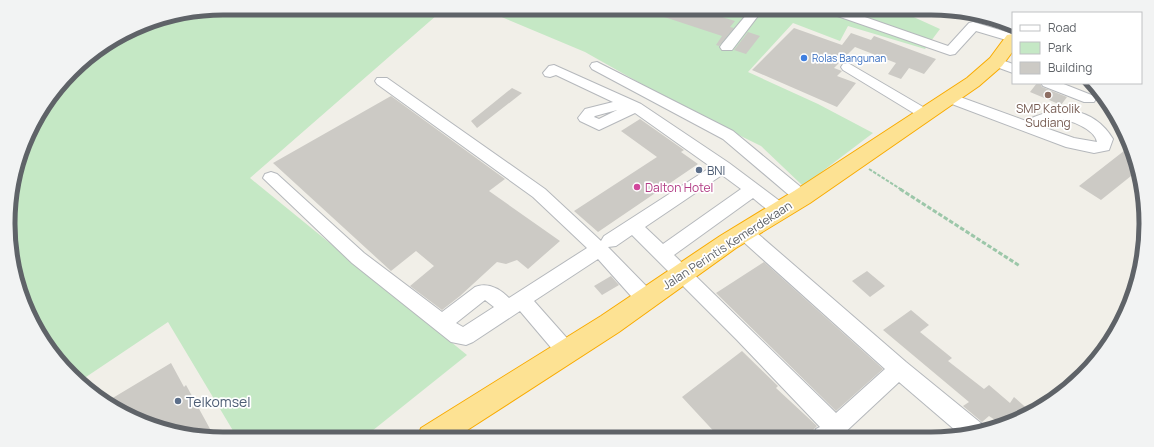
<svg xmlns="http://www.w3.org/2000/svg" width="1154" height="447" font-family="Manrope,sans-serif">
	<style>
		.green { fill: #c5e8c5 }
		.building { fill: #cccac5 }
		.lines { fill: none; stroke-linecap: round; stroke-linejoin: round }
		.minor-casing { stroke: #b5b8bc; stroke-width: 2 }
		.highway-casing { stroke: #f9ab00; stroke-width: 2 }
		.path-far1 { stroke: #9cc7a9; stroke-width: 2; stroke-dasharray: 3.5 1.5; stroke-linecap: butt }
		.path { stroke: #9cc7a9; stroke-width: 3; stroke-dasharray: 4.5 2; stroke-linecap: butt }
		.minor { fill: #fff; fill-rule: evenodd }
		.highway { fill: #fde293; fill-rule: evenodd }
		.shop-dot { fill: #3f7fe0; stroke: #fff; stroke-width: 1.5 }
		.education-dot { fill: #8d6e63; stroke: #fff; stroke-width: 1.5 }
		.service-dot { fill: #5c6f8a; stroke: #fff; stroke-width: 1.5 }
		.hotel-dot { fill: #d1479c; stroke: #fff; stroke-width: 1.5 }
		.labels { text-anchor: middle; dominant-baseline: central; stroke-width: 3.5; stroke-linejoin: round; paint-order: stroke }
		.far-shop-label { font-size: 10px; fill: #366cbe; stroke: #fff; text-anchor: start }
		.education-label { font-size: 12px; fill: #785e54; stroke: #fff }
		.service-label { font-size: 12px; fill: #4e5e75; stroke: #fff; text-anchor: start }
		.hotel-label { font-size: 12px; fill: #b23c85; stroke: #fff; text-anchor: start }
		.street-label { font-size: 12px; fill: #5f6368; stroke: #fff }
		.near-service-label { font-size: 14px; fill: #4e5e75; stroke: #fff; text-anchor: start }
		.rim { fill: none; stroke: #5f6368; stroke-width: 5 }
	</style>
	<rect width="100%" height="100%" fill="#f1efe8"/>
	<path class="green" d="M 224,8 L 445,8 L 250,178 L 467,355 L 362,439 L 238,439 L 168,322 L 80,381 L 44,343 L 12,266 L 10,195 L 37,116 L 82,61 L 154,20 Z
		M 480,8 L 914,8 L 907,14 L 940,29 L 925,49 L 848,26 L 840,41 L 793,23 L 748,72 L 818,104 L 873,133 L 803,186 L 761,146 L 684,108 L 585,52 Z"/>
	<path class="building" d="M 644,8 L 693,8 L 735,21 L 730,27 L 734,28 L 719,46 L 716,45 L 722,36 L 643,10 Z
		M 794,28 L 842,45 L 851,33 L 871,40 L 874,36 L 936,59 L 924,74 L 909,68 L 901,79 L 888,74 L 896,63 L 855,47 L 834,68 L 842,71 L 837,76 L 856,83 L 837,107 L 752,70 Z
		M 748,32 L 760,36 L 746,54 L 734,50 Z
		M 1037,83 L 1040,83 L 1042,87 L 1067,97 L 1061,105 L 1030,92 Z
		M 512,88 L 522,93 L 477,128 L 471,121 Z
		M 391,96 L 505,179 L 489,191 L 560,241 L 528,269 L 517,260 L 506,264 L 497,262 L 460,296 L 442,310 L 410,286 L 434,266 L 416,251 L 391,271 L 273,163 Z
		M 640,119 L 684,150 L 681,152 L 698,164 L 598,232 L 574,211 L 657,157 L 621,131 Z
		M 1129,147 L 1136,172 L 1101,200 L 1079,186 Z
		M 764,262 L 883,369 L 836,411 L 716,293 Z
		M 867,271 L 885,286 L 870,297 L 852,281 Z
		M 611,276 L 619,285 L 602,295 L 594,286 Z
		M 911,310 L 929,325 L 920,332 L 952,358 L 948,361 L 984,389 L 989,385 L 1010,403 L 1014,397 L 1032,413 L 1026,417 L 1001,424 L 989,416 L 982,422 L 963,406 L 969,402 L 883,330 Z
		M 742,351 L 778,386 L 776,388 L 817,426 L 805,438 L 720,438 L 682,397 Z
		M 171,363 L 184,387 L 186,385 L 215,438 L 154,428 L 106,402 Z"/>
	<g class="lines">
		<defs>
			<path id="minor" d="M 752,8 L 764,8 L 732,50 L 722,50 L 720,47 L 722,44 Z
				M 821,8 L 839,8 L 948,46 L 969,23 L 973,22 L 1013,34 L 1013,42 L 976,31 L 955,54 L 950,55 L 823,11 Z
				M 996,58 L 1013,64 L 1013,73 L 991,65 L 989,62 L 991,59 Z
				M 597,62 L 733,131 L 808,193 L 810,197 L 808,201 L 802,203 L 796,201 L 723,139 L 592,69 L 590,66 L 592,63 Z
				M 848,63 L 930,111 L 932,114 L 930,117 L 920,117 L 843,70 L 841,67 L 843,64 Z
				M 554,65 L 641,104 L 729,163 L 785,205 L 787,209 L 785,213 C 772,217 762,205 753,198 L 674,255 L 836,413 L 885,369 L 738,237 L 735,232 L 738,227 L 744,225 L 750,227 L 906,362 L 982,424 L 984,430 L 962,436 L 899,382 L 840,437 L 813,437 L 816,429 L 820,427 L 737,340 L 632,235 L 616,246 L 608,247 L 653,293 L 655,299 L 653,305 L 646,307 L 639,305 L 598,259 L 534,301 L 573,345 L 576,351 L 573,357 L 566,360 L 559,357 L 520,311 L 473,342 L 466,345 L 451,342 L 352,263 L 263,178 L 265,174 L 271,172 L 277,174 L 364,253 L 442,312 L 475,287 C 488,282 500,289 509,298 L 587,248 L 533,197 L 377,84 L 375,81 L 377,78 L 387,78 L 545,189 L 601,241 L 604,236 L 711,167 L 635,113 L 599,130 L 580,121 L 578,118 L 585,109 L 613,102 L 556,75 L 550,77 L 545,76 L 543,73 L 549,66 ZM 617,110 L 599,119 L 594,117 L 595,116 ZM 722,175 L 741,189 L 663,244 L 645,227 ZM 485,300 L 494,307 L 463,327 L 456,323 Z
				M 1041,83 L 1061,83 L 1094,96 L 1096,99 L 1094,102 L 1084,102 L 1043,86 Z
				M 949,93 L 1026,121 C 1057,104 1093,106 1113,139 L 1109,150 L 1094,153 L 1066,147 L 944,101 L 942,98 L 944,95 ZM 1057,119 C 1069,119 1095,129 1097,142 L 1074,138 L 1040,126 Z"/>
			<path id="highway" d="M 1013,34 L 1013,51 L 1002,66 L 979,86 L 810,203 L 736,248 L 619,332 L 455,438 L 417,439 L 421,428 L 601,316 L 720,236 L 794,191 L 967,78 L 990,58 L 1007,35 Z"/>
		</defs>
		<use href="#minor" class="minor-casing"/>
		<use href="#highway" class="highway-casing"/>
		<path class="path-far1" d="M 869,169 L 902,190"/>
		<path class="path" d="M 900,189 L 1020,266"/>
		<use href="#minor" class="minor"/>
		<use href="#highway" class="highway"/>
	</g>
	<circle class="shop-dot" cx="804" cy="58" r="4"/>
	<circle class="education-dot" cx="1048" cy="95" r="4"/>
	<g class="service-dot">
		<circle cx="699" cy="170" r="4"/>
		<circle cx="178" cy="401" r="4"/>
	</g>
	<circle class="hotel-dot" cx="637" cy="187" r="4"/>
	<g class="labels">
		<g class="far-shop-label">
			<text x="812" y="58">Rolas Bangunan</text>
		</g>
		<g class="education-label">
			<text x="1048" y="108">SMP Katolik<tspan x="1048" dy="14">Sudiang</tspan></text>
		</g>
		<g class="service-label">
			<text x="707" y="170">BNI</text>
		</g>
		<g class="hotel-label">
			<text x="645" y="187">Dalton Hotel</text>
		</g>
		<g class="street-label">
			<text transform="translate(727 245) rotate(-33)">Jalan Perintis Kemerdekaan</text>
		</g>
		<g class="near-service-label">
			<text x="186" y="401">Telkomsel</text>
		</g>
	</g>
	<path d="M0 0H1154V447H0ZM223 15H931A208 208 0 0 1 1139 223V224A208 208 0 0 1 931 432H223A208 208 0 0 1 15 224V223A208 208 0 0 1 223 15Z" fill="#f2f3f3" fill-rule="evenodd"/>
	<path class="rim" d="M223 15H931A208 208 0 0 1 1139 223V224A208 208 0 0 1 931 432H223A208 208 0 0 1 15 224V223A208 208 0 0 1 223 15Z"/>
	<rect x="1012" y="12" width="130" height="72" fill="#ffffff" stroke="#bfc1c3"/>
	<rect x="1020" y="25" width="20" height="6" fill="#ffffff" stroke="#bfc1c3"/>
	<text x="1048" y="32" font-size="12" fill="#5f6368">Road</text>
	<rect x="1020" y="42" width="20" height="12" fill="#c5e8c5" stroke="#bfc1c3"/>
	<text x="1048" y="52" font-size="12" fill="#5f6368">Park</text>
	<rect x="1020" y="62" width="20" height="12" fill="#cccac5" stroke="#bfc1c3"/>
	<text x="1048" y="72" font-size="12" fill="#5f6368">Building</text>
</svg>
